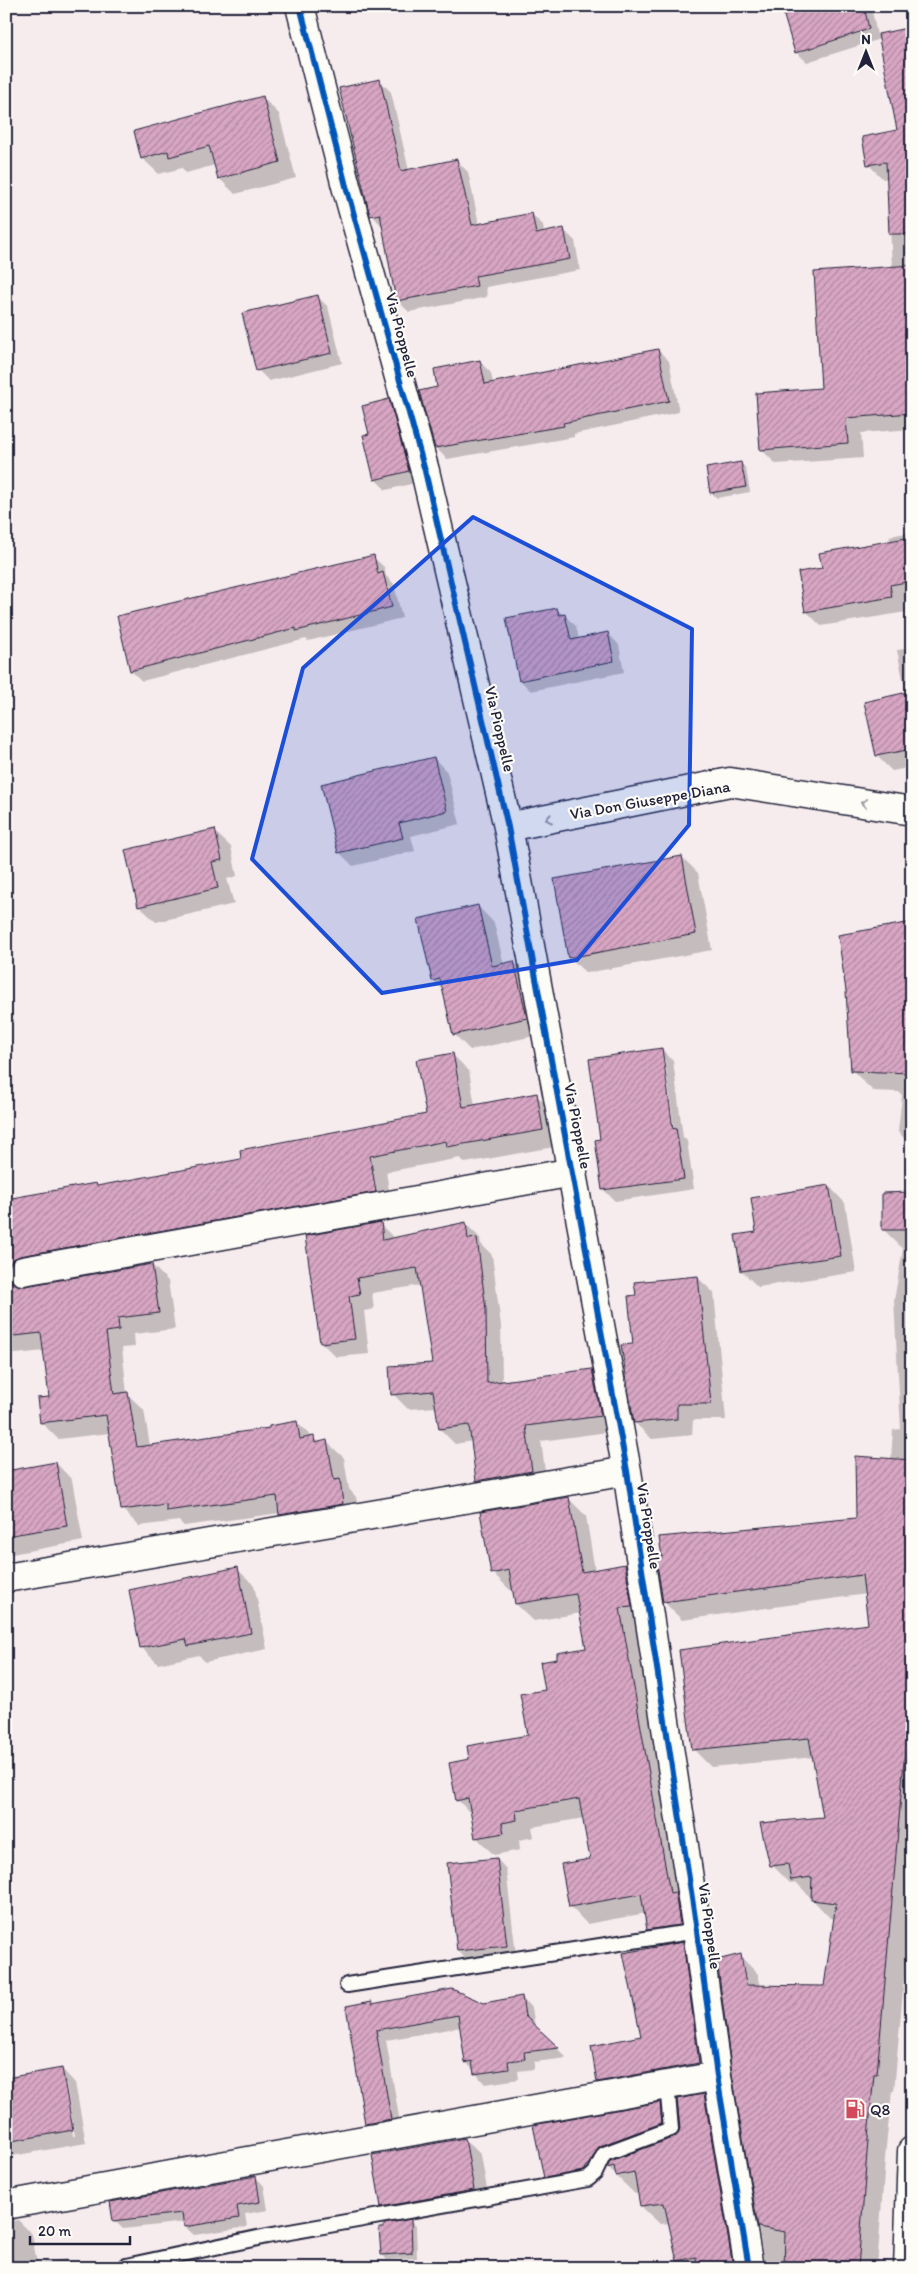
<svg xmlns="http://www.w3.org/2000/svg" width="918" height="2274" font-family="Itim,sans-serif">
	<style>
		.shadow { fill: #0003; fill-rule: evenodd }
		.building { fill: url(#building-hatch); stroke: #22223b }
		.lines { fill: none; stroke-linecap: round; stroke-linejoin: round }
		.service-casing { stroke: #22223b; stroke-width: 18 }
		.minor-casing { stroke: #22223b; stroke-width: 31 }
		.tertiary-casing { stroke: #22223b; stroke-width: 31 }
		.service { stroke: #fdfcf7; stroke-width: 14 }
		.minor { stroke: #fdfcf7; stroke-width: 28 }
		.tertiary { stroke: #fdfcf7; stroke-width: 28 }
		.cycleway-casing { stroke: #fdfcf7; stroke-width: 9 }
		.cycleway { stroke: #0057b8; stroke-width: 6 }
		.oneway { stroke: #9a9aa2 }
		.marked { fill: #1d4ed8; fill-opacity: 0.2; stroke: #1d4ed8; stroke-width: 4; stroke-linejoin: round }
		.labels { text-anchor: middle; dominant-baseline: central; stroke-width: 4.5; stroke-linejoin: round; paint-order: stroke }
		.street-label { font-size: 16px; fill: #22223b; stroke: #fdfcf7 }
		.poi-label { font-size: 16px; fill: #22223b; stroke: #fdfcf7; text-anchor: start }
	</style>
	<defs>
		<pattern id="building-hatch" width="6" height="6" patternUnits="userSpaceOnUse" patternTransform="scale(1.25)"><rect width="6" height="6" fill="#d8a6c3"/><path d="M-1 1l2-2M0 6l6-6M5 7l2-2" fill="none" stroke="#af87a0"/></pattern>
	</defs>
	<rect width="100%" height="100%" fill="#f6ebed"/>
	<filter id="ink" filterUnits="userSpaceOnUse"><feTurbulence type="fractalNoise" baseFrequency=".02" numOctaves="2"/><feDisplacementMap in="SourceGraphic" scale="10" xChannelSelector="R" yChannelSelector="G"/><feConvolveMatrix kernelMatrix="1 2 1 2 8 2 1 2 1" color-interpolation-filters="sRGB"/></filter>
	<g filter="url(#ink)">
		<path class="shadow" d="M 322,6 L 339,6 L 326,10 Z
			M 782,6 L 871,6 L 877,35 L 912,28 L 912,429 L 861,433 L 863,458 L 776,464 L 761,449 L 822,390 L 892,268 L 888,178 L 883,179 L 868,164 L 898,131 L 880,39 L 807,62 L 796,52 Z
			M 380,81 L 391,92 L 409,171 L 457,161 L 468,172 L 479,224 L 532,214 L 543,225 L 544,233 L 564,230 L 575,241 L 580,270 L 486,287 L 487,297 L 409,312 L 398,301 L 383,227 L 372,215 Z
			M 263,98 L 279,114 L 296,178 L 235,194 L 219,178 L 215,165 L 186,173 L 182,168 L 159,174 L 142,158 Z
			M 317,296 L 328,307 L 342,363 L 269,381 L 258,370 Z
			M 658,350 L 669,361 L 679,412 L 574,434 L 574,437 L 447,459 L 436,448 L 439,388 L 480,362 L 491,373 L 493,384 Z
			M 388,400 L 400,411 L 419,482 L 386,490 L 375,479 L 371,435 Z
			M 741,463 L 746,469 L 750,492 L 717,498 L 712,493 L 708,469 Z
			M 912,532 L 912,599 L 904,600 L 906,612 L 821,626 L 806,611 L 823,569 L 891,542 L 889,536 Z
			M 373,557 L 384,567 L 386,576 L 394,584 L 402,618 L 308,641 L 306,639 L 142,681 L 131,671 L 118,617 Z
			M 557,609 L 576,626 L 579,639 L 608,633 L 619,645 L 624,672 L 531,691 L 520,680 Z
			M 912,648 L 912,767 L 892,771 L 877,756 L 906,694 L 897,650 Z
			M 434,758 L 447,772 L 460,824 L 411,836 L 415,851 L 353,866 L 339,852 Z
			M 214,831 L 231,847 L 237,876 L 227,879 L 234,904 L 156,922 L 139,906 Z
			M 682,857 L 698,873 L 712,950 L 586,973 L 569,957 Z
			M 478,906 L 494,923 L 504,965 L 514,962 L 530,978 L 543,1034 L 470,1050 L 454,1034 L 444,991 L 433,980 Z
			M 912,923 L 912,1146 L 898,1132 L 902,1095 L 899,1092 L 873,1091 L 852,1070 Z
			M 662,1049 L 673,1061 L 683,1137 L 687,1141 L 694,1189 L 615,1201 L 604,1190 L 602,1140 ZM 662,1060 L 665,1060 L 675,1135 L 672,1135 Z
			M 452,1054 L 469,1071 L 475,1106 L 536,1095 L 553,1111 L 559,1146 L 465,1163 L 460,1158 L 386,1172 L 392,1208 L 25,1282 L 24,1288 L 152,1265 L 168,1281 L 175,1329 L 134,1334 L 135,1347 L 122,1348 L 127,1394 L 144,1410 L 150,1446 L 271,1429 L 296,1422 L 319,1443 L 327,1442 L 344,1458 L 349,1489 L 356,1497 L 359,1520 L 297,1531 L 280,1513 L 184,1526 L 179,1521 L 139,1526 L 122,1509 L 110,1433 L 58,1439 L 42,1423 L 50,1398 L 44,1351 L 6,1355 L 6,1201 L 96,1184 L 99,1187 L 243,1160 L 428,1115 Z
			M 829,1186 L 845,1203 L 856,1272 L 758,1287 L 742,1271 L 758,1233 Z
			M 912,1193 L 912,1889 L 894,2091 L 892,2091 L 886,2146 L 877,2268 L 765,2268 L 734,2073 L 740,1956 L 758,1974 L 761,1987 L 825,1987 L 836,1918 L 830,1918 L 813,1900 L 813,1897 L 810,1897 L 796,1882 L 790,1883 L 772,1865 L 824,1818 L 814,1757 L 711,1767 L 693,1749 L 870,1625 L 866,1594 L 682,1620 L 664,1602 L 857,1519 L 891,1460 L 893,1430 L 901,1429 L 894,1301 L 903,1249 L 884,1230 Z
			M 465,1223 L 480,1238 L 481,1244 L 492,1255 L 501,1326 L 502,1382 L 592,1370 L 607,1386 L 615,1431 L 541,1441 L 547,1486 L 493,1496 L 478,1481 L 472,1441 L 455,1444 L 440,1429 L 437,1407 L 408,1409 L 393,1394 L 433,1364 L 421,1285 L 372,1293 L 374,1309 L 364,1311 L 369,1354 L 336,1357 L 321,1342 L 380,1224 L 395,1239 Z
			M 697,1277 L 714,1293 L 726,1420 L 693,1420 L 692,1435 L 652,1439 L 635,1423 L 634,1345 Z
			M 56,1463 L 72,1480 L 83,1541 L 6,1555 L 6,1472 Z
			M 568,1498 L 586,1516 L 595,1571 L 625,1565 L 642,1583 L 697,1942 L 683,1944 L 693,1954 L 710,2074 L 610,2092 L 598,2081 L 642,2037 L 665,1947 L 648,1929 L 646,1913 L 587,1924 L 570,1906 L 592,1860 L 584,1818 L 532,1827 L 534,1837 L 519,1840 L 520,1850 L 494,1855 L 477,1838 L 472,1815 L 458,1800 L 470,1760 L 529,1736 L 546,1691 L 588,1649 L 581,1613 L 534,1621 L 516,1604 L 514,1590 L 510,1590 L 493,1573 Z
			M 237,1569 L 254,1585 L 267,1649 L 205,1662 L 199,1655 L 158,1664 L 142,1648 Z
			M 497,1859 L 506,1869 L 516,1955 L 468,1961 L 458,1951 L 448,1864 Z
			M 522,1998 L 532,2008 L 535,2027 L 567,2058 L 534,2062 L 534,2069 L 518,2071 L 519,2079 L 485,2084 L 466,2062 L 461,2027 L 386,2040 L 401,2129 L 377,2134 L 367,2123 L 371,2003 L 374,2005 L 484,2004 Z
			M 62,2069 L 75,2083 L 86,2143 L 6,2157 L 6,2079 ZM 64,2083 L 66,2083 L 75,2136 L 73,2136 Z
			M 704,2096 L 722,2114 L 748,2268 L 680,2268 L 670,2223 L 660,2224 L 641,2206 L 639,2193 L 635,2194 L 608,2168 L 611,2162 L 675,2138 Z
			M 659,2104 L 670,2115 L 672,2134 L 611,2157 L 595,2182 L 556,2188 L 545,2177 Z
			M 465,2139 L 481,2155 L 490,2206 L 410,2220 L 416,2226 L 417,2258 L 387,2260 L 382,2254 L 398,2223 L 382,2206 Z
			M 256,2177 L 264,2186 L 268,2210 L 245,2214 L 247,2227 L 194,2235 L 185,2227 L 185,2222 L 123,2229 L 114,2220 Z
			M 18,2220 L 32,2234 L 37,2264 L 67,2259 L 76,2268 L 6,2268 L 6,2222 Z"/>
		<path class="building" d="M 781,6 L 864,6 L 869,29 L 795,53 Z
			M 912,27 L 912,234 L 889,234 L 886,162 L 867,165 L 862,137 L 897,130 L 878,34 Z
			M 380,79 L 401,171 L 457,159 L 472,225 L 532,213 L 536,234 L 564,228 L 570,259 L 475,276 L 477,286 L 396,301 L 380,214 L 370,216 L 339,88 Z
			M 263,96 L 280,162 L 218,179 L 209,146 L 169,157 L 168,151 L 141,159 L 134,131 Z
			M 912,265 L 912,413 L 846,418 L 848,443 L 760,450 L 756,393 L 821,388 L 814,272 Z
			M 318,295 L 332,353 L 256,371 L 242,313 Z
			M 658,349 L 669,401 L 563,423 L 564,426 L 435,448 L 419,391 L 437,387 L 434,369 L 480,360 L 485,384 Z
			M 389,399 L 409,471 L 374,480 L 363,435 L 369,434 L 362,406 Z
			M 741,462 L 746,487 L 710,493 L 706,468 Z
			M 912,537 L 912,581 L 890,585 L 892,597 L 805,612 L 798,572 L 822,568 L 819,553 Z
			M 374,555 L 378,574 L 383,572 L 392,607 L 296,631 L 296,628 L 130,671 L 117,616 Z
			M 557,608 L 559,615 L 565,614 L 571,640 L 608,632 L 614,661 L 519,681 L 506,618 Z
			M 912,691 L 912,749 L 876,756 L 864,702 Z
			M 434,757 L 447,811 L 399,823 L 403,838 L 338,853 L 321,784 Z
			M 215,829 L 222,860 L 212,862 L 218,888 L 138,907 L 125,850 Z
			M 682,856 L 696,934 L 568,958 L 554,879 Z
			M 478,905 L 492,966 L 514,961 L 527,1018 L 453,1035 L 440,979 L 432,981 L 418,919 Z
			M 912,922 L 912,1073 L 851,1071 L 846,991 L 838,935 Z
			M 662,1048 L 673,1129 L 676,1128 L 684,1179 L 602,1190 L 595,1140 L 600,1139 L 589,1059 Z
			M 453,1053 L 463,1107 L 537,1093 L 543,1130 L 447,1147 L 446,1141 L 370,1156 L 376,1192 L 20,1256 L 13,1259 L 9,1265 L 8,1273 L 11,1281 L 17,1285 L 25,1286 L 152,1264 L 159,1313 L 118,1318 L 119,1330 L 106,1332 L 114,1394 L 128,1392 L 137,1447 L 269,1428 L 269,1426 L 297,1421 L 300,1439 L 314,1436 L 315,1443 L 327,1440 L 334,1480 L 340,1479 L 343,1504 L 279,1515 L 277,1496 L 166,1511 L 166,1504 L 121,1510 L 106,1415 L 40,1423 L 37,1398 L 49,1397 L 41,1333 L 6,1337 L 6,1199 L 96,1183 L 97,1186 L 241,1159 L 240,1150 L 426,1114 L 416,1060 Z
			M 829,1185 L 841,1256 L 741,1271 L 735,1235 L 756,1232 L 751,1198 Z
			M 912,1192 L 912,1230 L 882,1230 L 882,1193 Z
			M 381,1222 L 383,1240 L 466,1222 L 468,1239 L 477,1238 L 486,1310 L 487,1383 L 592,1369 L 601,1416 L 526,1426 L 532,1471 L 476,1481 L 469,1425 L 439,1429 L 433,1391 L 391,1395 L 389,1366 L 432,1363 L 417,1268 L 357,1278 L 360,1294 L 349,1296 L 355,1339 L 320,1343 L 305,1236 Z
			M 698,1276 L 711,1404 L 677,1404 L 677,1419 L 634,1423 L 621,1345 L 633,1344 L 628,1296 L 636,1295 L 634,1282 Z
			M 855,1456 L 912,1460 L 912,1668 L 877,2074 L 874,2074 L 869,2127 L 858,2268 L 784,2268 L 785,2232 L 758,2227 L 732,2074 L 717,1960 L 741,1954 L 746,1985 L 824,1986 L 836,1903 L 811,1900 L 812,1877 L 791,1880 L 788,1864 L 770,1866 L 760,1823 L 823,1817 L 809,1738 L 692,1750 L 679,1650 L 868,1624 L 862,1575 L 663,1602 L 656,1558 L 662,1557 L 659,1537 L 856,1518 Z
			M 56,1462 L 67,1526 L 6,1536 L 6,1471 Z
			M 569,1497 L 582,1572 L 625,1564 L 632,1607 L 620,1608 L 670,1893 L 675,1892 L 680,1925 L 647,1930 L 641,1894 L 569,1907 L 561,1864 L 590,1859 L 579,1799 L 516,1810 L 517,1820 L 502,1823 L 504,1833 L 475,1838 L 468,1798 L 456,1801 L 449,1763 L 469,1759 L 467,1746 L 528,1735 L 520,1694 L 545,1690 L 540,1662 L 557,1659 L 557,1653 L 586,1648 L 576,1594 L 515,1604 L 509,1570 L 491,1574 L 480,1512 Z
			M 238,1567 L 251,1633 L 188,1646 L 186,1639 L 140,1648 L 129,1590 Z
			M 497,1858 L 507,1946 L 457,1951 L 447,1863 Z
			M 683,1942 L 699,2063 L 597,2082 L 591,2046 L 641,2036 L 623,1953 Z
			M 452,1989 L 484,2003 L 522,1996 L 525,2016 L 559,2048 L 524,2052 L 525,2059 L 508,2061 L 509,2069 L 474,2074 L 472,2061 L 465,2063 L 458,2015 L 376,2030 L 391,2119 L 365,2124 L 346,2006 L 372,2001 L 372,2004 Z
			M 62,2068 L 73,2130 L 6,2142 L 6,2078 Z
			M 704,2094 L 733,2267 L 733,2268 L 697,2268 L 696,2257 L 677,2261 L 664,2203 L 640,2206 L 634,2172 L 616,2176 L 614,2166 L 607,2168 L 610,2161 L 675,2137 L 680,2129 L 677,2099 Z
			M 660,2102 L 662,2123 L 600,2146 L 584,2171 L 544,2178 L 533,2125 Z
			M 465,2138 L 474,2190 L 381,2207 L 372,2155 Z
			M 256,2176 L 260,2202 L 237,2206 L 239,2218 L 184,2227 L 182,2213 L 113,2221 L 110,2202 Z
			M 411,2219 L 412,2253 L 381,2255 L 379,2228 L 384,2228 L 384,2224 Z"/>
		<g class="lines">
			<defs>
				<path id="service" d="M 347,1985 L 697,1931
					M 126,2266 L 267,2236 L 588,2179 L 595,2173 L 604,2154 L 671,2129 L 667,2084"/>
				<path id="minor" d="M 300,6 L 346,186 L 425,471 L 508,827 L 627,1471 L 697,1931 L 717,2076 L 749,2268
					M 508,827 L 730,782 L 912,811
					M 23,1271 L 573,1172
					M 6,1578 L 627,1471
					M 6,2205 L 717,2076"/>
				<path id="tertiary" d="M 908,2268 L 912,2151"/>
			</defs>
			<use href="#service" class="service-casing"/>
			<use href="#minor" class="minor-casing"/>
			<use href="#tertiary" class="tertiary-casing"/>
			<use href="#service" class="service"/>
			<use href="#minor" class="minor"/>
			<use href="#tertiary" class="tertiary"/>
			<defs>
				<path id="cycleway" d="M 300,6 L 346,186 L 425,471 L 508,827 L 627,1471 L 697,1931 L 717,2076 L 749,2268"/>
			</defs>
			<use href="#cycleway" class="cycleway-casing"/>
			<use href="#cycleway" class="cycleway"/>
		</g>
		<defs><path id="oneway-chevron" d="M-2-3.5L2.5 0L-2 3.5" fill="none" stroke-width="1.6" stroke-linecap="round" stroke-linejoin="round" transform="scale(1.25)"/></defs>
		<g class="oneway">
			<use href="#oneway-chevron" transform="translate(864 803) rotate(-171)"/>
			<use href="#oneway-chevron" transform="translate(549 819) rotate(169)"/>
		</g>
	</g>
	<path class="marked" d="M 473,517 L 692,629 L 689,825 L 577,960 L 382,993 L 252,859 L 303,668 Z"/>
	<defs>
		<symbol id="fuel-bare" viewBox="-9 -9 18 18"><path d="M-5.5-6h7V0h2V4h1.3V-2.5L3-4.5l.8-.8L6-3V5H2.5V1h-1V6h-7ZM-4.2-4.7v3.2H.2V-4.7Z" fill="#d1495b" stroke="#fdfcf7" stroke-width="2.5" paint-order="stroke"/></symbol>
	</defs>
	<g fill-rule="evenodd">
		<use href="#fuel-bare" x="841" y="2095" width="28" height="28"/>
	</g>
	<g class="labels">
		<g class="street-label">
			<text transform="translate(402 335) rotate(75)">Via Pioppelle</text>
			<text transform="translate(500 729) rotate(77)">Via Pioppelle</text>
			<text transform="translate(650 800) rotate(-10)">Via Don Giuseppe Diana</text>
			<text transform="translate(578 1126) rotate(79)">Via Pioppelle</text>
			<text transform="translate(649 1526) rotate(81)">Via Pioppelle</text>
			<text transform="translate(710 1926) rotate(82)">Via Pioppelle</text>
		</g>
		<g class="poi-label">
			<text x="870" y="2109">Q8</text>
		</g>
	</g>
	<rect width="918" height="2274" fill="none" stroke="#fdfcf7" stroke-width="25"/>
	<rect x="12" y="12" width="893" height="2249" fill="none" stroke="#22223b" stroke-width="2" filter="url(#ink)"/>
	<g transform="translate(866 52)" stroke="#fdfcf7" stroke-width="4" paint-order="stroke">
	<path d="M0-4L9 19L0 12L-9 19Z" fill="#22223b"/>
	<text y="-8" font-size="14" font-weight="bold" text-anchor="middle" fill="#22223b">N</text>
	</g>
	<path d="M30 2236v8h100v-8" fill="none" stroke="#22223b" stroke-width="2.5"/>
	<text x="38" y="2236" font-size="15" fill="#22223b" stroke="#fdfcf7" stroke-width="4" paint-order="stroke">20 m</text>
</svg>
